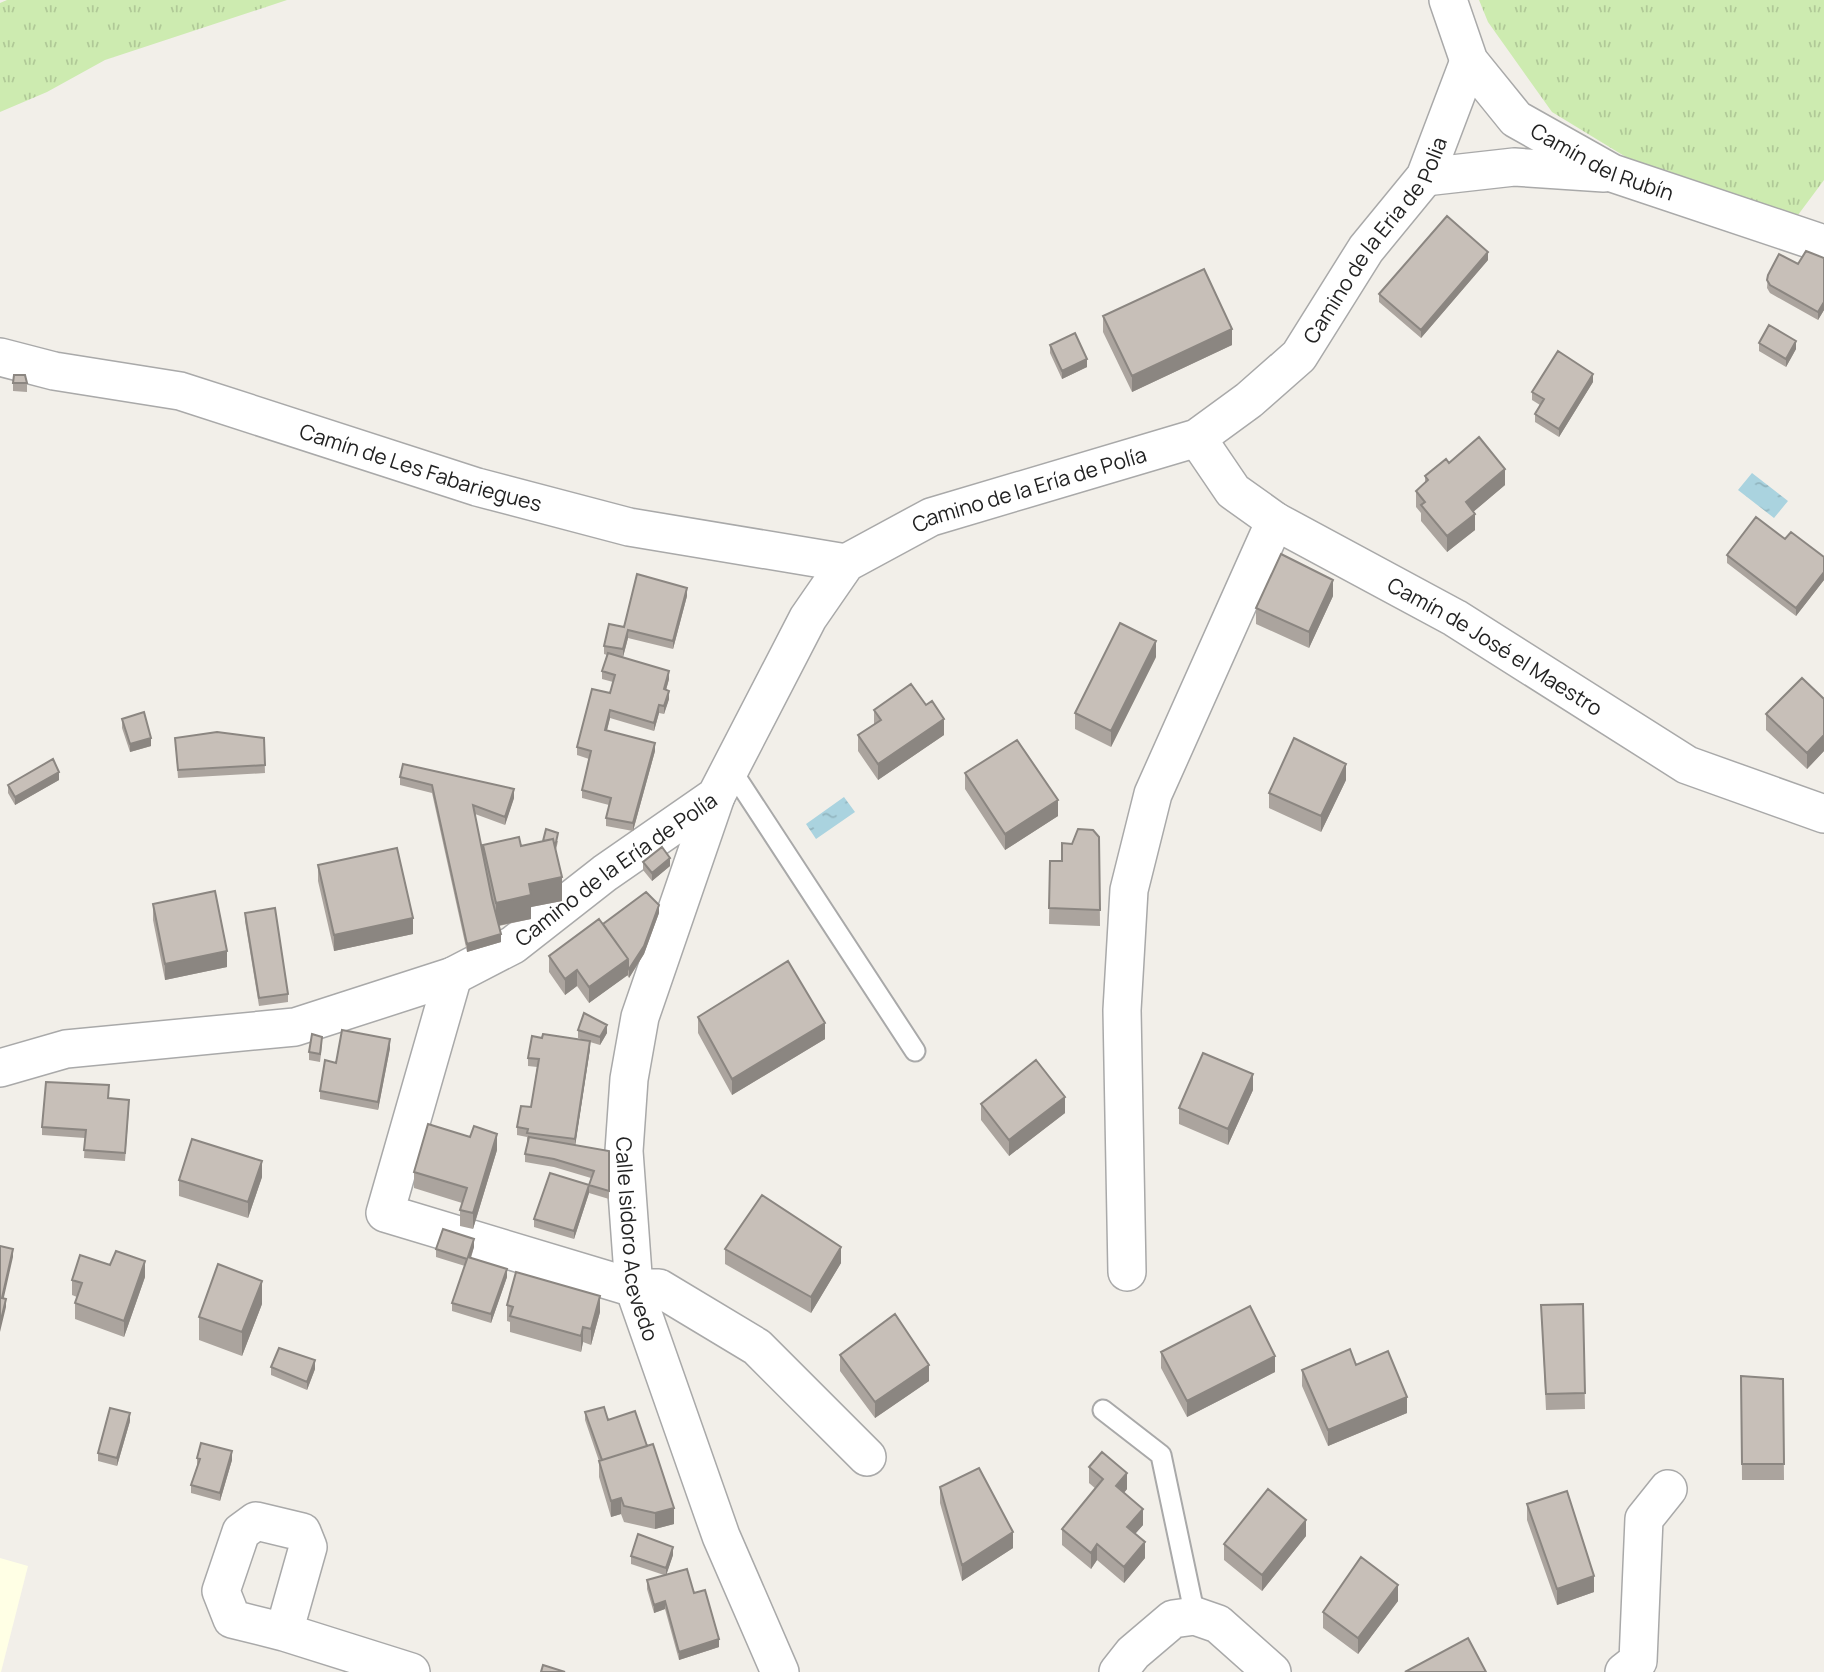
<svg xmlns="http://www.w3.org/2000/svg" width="1824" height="1672" font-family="Manrope,sans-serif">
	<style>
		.education { fill: #ffffe5 }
		.grass { fill: url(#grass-tufts) }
		.water { fill: url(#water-ripples) }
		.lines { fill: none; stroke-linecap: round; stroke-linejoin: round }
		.lane-casing { stroke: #a9a9a9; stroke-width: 23 }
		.street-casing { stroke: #a9a9a9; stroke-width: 40 }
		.lane { stroke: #fff; stroke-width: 19 }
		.street { stroke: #fff; stroke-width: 37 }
		.wall { fill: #aba49e }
		.shaded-wall { fill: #8b8681 }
		.building { fill: #c7bfb8; stroke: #8b8681; stroke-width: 2 }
		.labels { text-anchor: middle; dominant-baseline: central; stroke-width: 5; stroke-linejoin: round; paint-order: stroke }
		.street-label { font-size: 21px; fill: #222; stroke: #fff }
	</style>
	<defs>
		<pattern id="grass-tufts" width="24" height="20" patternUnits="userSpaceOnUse" patternTransform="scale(1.75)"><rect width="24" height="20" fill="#cdebb0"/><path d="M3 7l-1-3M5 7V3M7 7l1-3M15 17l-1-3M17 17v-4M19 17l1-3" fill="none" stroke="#b0c997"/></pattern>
		<pattern id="water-ripples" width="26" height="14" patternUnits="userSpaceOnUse" patternTransform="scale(1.75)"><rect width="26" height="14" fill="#aad3df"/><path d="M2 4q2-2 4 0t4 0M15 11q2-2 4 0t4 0" fill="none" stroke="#92b5bf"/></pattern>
	</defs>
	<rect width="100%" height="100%" fill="#f2efe9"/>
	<path class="education" d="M 0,1558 L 28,1566 L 1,1672 L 0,1672 Z"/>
	<path class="grass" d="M 7,0 L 287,0 L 105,60 L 47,92 L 0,112 L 0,3 Z
		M 1479,0 L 1824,0 L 1824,180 L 1798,215 L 1639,165 L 1552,112 L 1488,22 Z"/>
	<path class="water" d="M 1752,473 L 1788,501 L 1774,518 L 1738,490 Z
		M 844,797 L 855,812 L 816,839 L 806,824 Z"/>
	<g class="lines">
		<defs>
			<path id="lane" d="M 730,768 L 915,1051
				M 1103,1410 L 1161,1455 L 1195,1616"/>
			<g id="street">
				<path id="s1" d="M 1448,0 L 1469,61 L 1516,119 L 1612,173 L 1824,244"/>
				<path d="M 1425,177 L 1514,167 L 1604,173"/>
				<path id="s2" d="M 0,357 L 54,371 L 180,391 L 477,487 L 629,527 L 846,563"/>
				<path id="s3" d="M 1197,438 L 1233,491 L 1275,521 L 1455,618 L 1687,765 L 1824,814"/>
				<path id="s4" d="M 716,796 L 640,1017 L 629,1079 L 624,1151 L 634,1288 L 721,1536 L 780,1672"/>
				<path d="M 453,976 L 385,1213 L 634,1288 L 659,1288 L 757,1347 L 867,1457"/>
				<path id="s5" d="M 0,1068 L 66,1049 L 295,1027 L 453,976 L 513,945 L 605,873 L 716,796 L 808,618 L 846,563 L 931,517 L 1197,438 L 1249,400 L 1299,356 L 1366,249 L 1425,177 L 1469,61"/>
				<path d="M 1127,1272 L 1122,1010 L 1129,890 L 1153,794 L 1275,521"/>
				<path d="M 284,1632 L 308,1547 L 302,1532 L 256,1521 L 241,1532 L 221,1591 L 232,1619 L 284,1632 L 411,1672"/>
				<path d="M 1118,1672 L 1133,1653 L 1173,1619 L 1195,1616 L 1218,1624 L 1272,1672"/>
				<path d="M 1624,1672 L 1638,1661 L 1644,1519 L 1668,1489"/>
			</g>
		</defs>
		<use href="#lane" class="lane-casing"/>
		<use href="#street" class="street-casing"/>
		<use href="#lane" class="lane"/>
		<use href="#street" class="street"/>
	</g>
	<path class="wall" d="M 1824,258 L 1824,310 L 1818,320 L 1770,293 L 1767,288 L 1768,275 L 1798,264 Z
		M 1488,260 L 1421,338 L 1379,302 L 1379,294 Z
		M 1103,316 L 1232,345 L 1132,392 L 1103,332 Z
		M 1759,343 L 1796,349 L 1786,367 L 1759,351 Z
		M 1050,345 L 1087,367 L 1062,379 L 1050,353 Z
		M 1593,382 L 1559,437 L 1535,422 L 1535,414 L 1540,405 L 1532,400 L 1532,392 Z
		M 13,383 L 27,383 L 27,392 L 13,391 Z
		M 1449,463 L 1505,485 L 1473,512 L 1475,530 L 1447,552 L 1421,521 L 1421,513 L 1416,507 L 1416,491 L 1425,483 L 1425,476 Z
		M 1785,539 L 1824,557 L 1824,580 L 1796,616 L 1727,563 L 1727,555 Z
		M 687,596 L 673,649 L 628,638 L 623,657 L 617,656 L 669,679 L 666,690 L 669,699 L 664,714 L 659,713 L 654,731 L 610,718 L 607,730 L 655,751 L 633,831 L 606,826 L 606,818 L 609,805 L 582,798 L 582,790 L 589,759 L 577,755 L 577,747 L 610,693 L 613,682 L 602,679 L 602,671 L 607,655 L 604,654 L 604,646 L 624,627 Z
		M 1333,596 L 1309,648 L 1256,624 L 1256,608 Z
		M 1156,657 L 1111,747 L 1075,729 L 1075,713 Z
		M 1824,699 L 1824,751 L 1807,769 L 1766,730 L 1766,714 Z
		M 874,710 L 944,735 L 878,780 L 858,751 L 858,735 L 874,724 Z
		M 122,719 L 151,746 L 130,752 L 122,728 Z
		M 175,738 L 264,738 L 265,773 L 178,778 Z
		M 965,773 L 1058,816 L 1005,850 L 965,789 Z
		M 400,777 L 514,798 L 505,825 L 475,814 L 483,857 L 483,845 L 521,846 L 558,841 L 556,850 L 562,901 L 531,907 L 531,919 L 499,926 L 501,942 L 467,952 L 432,793 L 400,785 Z
		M 59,780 L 15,805 L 8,793 L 8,785 Z
		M 1346,780 L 1321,832 L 1269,808 L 1269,793 Z
		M 1099,837 L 1100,926 L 1049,924 L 1050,861 L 1062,861 L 1072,844 Z
		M 643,862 L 670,866 L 652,881 L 643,870 Z
		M 318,865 L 413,934 L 334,951 L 318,881 Z
		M 153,904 L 227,967 L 165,980 L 153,920 Z
		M 245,913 L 288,994 L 288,1002 L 259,1006 L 245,921 Z
		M 659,913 L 644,954 L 629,978 L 627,975 L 589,1003 L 577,986 L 565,995 L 549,972 L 549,956 L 603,924 Z
		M 698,1017 L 825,1039 L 732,1095 L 698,1033 Z
		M 578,1030 L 607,1033 L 600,1045 L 590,1042 L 590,1049 L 575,1145 L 609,1151 L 609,1199 L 589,1193 L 574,1239 L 534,1227 L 534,1219 L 589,1185 L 591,1178 L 554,1167 L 525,1162 L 525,1154 L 528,1141 L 527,1141 L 527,1137 L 517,1135 L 517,1127 L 531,1107 L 537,1067 L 528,1066 L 528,1058 L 542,1038 L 584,1040 L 578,1038 Z
		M 322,1045 L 320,1062 L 309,1060 L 309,1052 Z
		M 390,1048 L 378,1110 L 320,1099 L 320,1091 Z
		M 1253,1090 L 1228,1145 L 1179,1124 L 1179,1108 Z
		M 109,1098 L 129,1108 L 125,1161 L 84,1158 L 85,1138 L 42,1135 L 42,1127 Z
		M 981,1104 L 1065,1113 L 1009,1156 L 981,1120 Z
		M 497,1150 L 473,1229 L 460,1226 L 460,1210 L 462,1203 L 414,1188 L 414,1172 Z
		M 262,1177 L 248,1218 L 179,1196 L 179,1180 Z
		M 474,1247 L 471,1258 L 507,1277 L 491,1323 L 452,1311 L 452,1303 L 465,1266 L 436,1257 L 436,1249 Z
		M 725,1249 L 841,1263 L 811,1313 L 725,1264 Z
		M 110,1265 L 145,1277 L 124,1337 L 75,1319 L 75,1303 L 77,1297 L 72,1295 L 72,1280 Z
		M 262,1304 L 242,1356 L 199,1340 L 199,1317 Z
		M 1583,1304 L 1585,1409 L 1546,1410 L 1541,1305 Z
		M 507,1305 L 600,1312 L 591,1345 L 583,1342 L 581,1352 L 510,1332 L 510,1322 L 507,1321 Z
		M 1161,1352 L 1275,1372 L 1187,1417 L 1161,1368 Z
		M 840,1355 L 929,1381 L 875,1418 L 840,1371 Z
		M 1356,1365 L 1407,1413 L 1328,1446 L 1302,1386 L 1302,1370 Z
		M 271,1367 L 315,1369 L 307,1390 L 271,1375 Z
		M 1741,1376 L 1783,1379 L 1784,1480 L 1742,1480 Z
		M 585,1412 L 608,1420 L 674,1524 L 655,1529 L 624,1522 L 621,1514 L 611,1517 L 599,1477 L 599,1461 L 585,1420 Z
		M 130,1421 L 117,1466 L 98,1461 L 98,1453 Z
		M 197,1458 L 232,1460 L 220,1501 L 191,1493 L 191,1485 L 197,1466 Z
		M 1089,1467 L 1127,1489 L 1124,1493 L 1143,1525 L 1135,1534 L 1145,1558 L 1124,1583 L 1097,1560 L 1091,1569 L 1062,1545 L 1062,1529 L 1096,1489 L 1089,1483 Z
		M 940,1487 L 1013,1548 L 962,1581 L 940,1503 Z
		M 1527,1504 L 1594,1592 L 1557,1605 L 1527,1520 Z
		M 1306,1536 L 1262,1591 L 1224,1560 L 1224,1544 Z
		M 673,1555 L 666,1575 L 694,1593 L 719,1647 L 679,1660 L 665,1609 L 654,1613 L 647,1589 L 647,1580 L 664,1575 L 631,1564 L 631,1556 Z
		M 1398,1601 L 1358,1654 L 1323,1628 L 1323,1612 Z"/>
	<path class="shaded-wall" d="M 1488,252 L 1488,260 L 1421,338 L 1421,330 Z
		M 1824,302 L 1824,310 L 1818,320 L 1818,312 Z
		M 1232,329 L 1232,345 L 1132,392 L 1132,376 Z
		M 1796,341 L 1796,349 L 1786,367 L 1786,359 Z
		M 1087,359 L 1087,367 L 1062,379 L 1062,371 Z
		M 1593,374 L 1593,382 L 1559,437 L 1559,429 Z
		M 1505,469 L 1505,485 L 1466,518 L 1466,502 Z
		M 1475,514 L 1475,530 L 1447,552 L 1447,536 Z
		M 1824,572 L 1824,580 L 1796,616 L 1796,608 Z
		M 1333,580 L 1333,596 L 1309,648 L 1309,632 Z
		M 687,588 L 687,596 L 673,649 L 673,641 Z
		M 628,630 L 628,638 L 623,657 L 623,649 Z
		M 1156,641 L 1156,657 L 1111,747 L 1111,731 Z
		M 669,671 L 669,679 L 664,697 L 664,689 Z
		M 669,691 L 669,699 L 664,714 L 664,706 Z
		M 659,705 L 659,713 L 654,731 L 654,723 Z
		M 610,710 L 610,718 L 605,738 L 605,730 Z
		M 944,719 L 944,735 L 878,780 L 878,764 Z
		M 1824,735 L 1824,751 L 1807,769 L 1807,753 Z
		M 151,738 L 151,746 L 130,752 L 130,744 Z
		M 655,743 L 655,751 L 633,831 L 633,823 Z
		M 1346,764 L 1346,780 L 1321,832 L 1321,816 Z
		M 59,772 L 59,780 L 15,805 L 15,797 Z
		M 514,789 L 514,798 L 505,825 L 505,817 Z
		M 1058,800 L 1058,816 L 1005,850 L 1005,834 Z
		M 670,858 L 670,866 L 652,881 L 652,873 Z
		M 562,877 L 562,901 L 531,907 L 531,919 L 496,926 L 496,903 L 529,884 Z
		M 659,905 L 659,913 L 644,954 L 629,978 L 629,969 Z
		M 413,918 L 413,934 L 334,951 L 334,935 Z
		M 501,934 L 501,942 L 467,952 L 467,944 Z
		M 227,951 L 227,967 L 165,980 L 165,964 Z
		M 628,959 L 628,975 L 589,1003 L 589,987 Z
		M 577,970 L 577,986 L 565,995 L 565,979 Z
		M 825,1023 L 825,1039 L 732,1095 L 732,1079 Z
		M 607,1025 L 607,1033 L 600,1045 L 600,1037 Z
		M 390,1039 L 390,1048 L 378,1110 L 378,1102 Z
		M 590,1041 L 590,1049 L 575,1147 L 575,1139 Z
		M 1253,1074 L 1253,1090 L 1228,1145 L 1228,1129 Z
		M 1065,1097 L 1065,1113 L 1009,1156 L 1009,1140 Z
		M 497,1134 L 497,1150 L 473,1229 L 473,1213 Z
		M 262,1161 L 262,1177 L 248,1218 L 248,1202 Z
		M 589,1185 L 589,1193 L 574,1239 L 574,1231 Z
		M 474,1239 L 474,1247 L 468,1265 L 468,1257 Z
		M 841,1247 L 841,1263 L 811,1313 L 811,1297 Z
		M 13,1249 L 13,1257 L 2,1306 L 2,1298 Z
		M 145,1261 L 145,1277 L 124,1337 L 124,1321 Z
		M 507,1269 L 507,1277 L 491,1323 L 491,1314 Z
		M 262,1281 L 262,1304 L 242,1356 L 242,1332 Z
		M 600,1296 L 600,1312 L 591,1345 L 591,1329 Z
		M 6,1299 L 6,1307 L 0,1332 L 0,1324 Z
		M 583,1327 L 583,1342 L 581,1352 L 581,1336 Z
		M 1275,1356 L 1275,1372 L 1187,1417 L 1187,1401 Z
		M 315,1360 L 315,1369 L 307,1390 L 307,1382 Z
		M 929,1365 L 929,1381 L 875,1418 L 875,1402 Z
		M 1407,1397 L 1407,1413 L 1328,1446 L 1328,1430 Z
		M 130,1413 L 130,1421 L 117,1466 L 117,1458 Z
		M 232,1451 L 232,1460 L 220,1501 L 220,1493 Z
		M 1127,1473 L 1127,1489 L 1116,1502 L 1116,1486 Z
		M 621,1498 L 621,1514 L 611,1517 L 611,1501 Z
		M 674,1508 L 674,1524 L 655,1529 L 655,1513 Z
		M 1143,1509 L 1143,1525 L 1127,1543 L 1127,1527 Z
		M 1306,1520 L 1306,1536 L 1262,1591 L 1262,1575 Z
		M 1013,1532 L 1013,1548 L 962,1581 L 962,1565 Z
		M 1145,1542 L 1145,1558 L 1124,1583 L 1124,1567 Z
		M 1097,1544 L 1097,1560 L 1091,1569 L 1091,1553 Z
		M 673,1547 L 673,1555 L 666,1576 L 666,1568 Z
		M 1594,1576 L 1594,1592 L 1557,1605 L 1557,1589 Z
		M 1398,1585 L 1398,1601 L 1358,1654 L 1358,1638 Z
		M 665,1601 L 665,1609 L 654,1613 L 654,1605 Z
		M 719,1639 L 719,1647 L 679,1660 L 679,1652 Z"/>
	<path class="building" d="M 1447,216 L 1488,252 L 1421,330 L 1379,294 Z
		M 1806,251 L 1824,258 L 1824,302 L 1818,312 L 1770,285 L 1767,280 L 1768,275 L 1779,254 L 1798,264 Z
		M 1204,269 L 1232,329 L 1132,376 L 1103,316 Z
		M 1769,325 L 1796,341 L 1786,359 L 1759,343 Z
		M 1075,333 L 1087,359 L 1062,371 L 1050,345 Z
		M 1558,351 L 1593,374 L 1559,429 L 1535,414 L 1544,399 L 1532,392 Z
		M 14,375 L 25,375 L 27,383 L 13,383 Z
		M 1479,437 L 1505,469 L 1466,502 L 1475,514 L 1447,536 L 1421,505 L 1425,502 L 1416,491 L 1428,480 L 1425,476 L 1446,459 L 1449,463 Z
		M 1756,517 L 1785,539 L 1791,532 L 1824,557 L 1824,572 L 1796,608 L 1727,555 Z
		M 1281,554 L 1333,580 L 1309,632 L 1256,608 Z
		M 637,574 L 687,588 L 673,641 L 628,630 L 623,649 L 604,646 L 609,624 L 624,627 Z
		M 1120,623 L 1156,641 L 1111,731 L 1075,713 Z
		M 608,653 L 669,671 L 664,689 L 669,691 L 664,706 L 659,705 L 654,723 L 610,710 L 605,730 L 655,743 L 633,823 L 606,818 L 611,798 L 582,790 L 591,751 L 577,747 L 592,689 L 610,693 L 615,675 L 602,671 Z
		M 1802,678 L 1824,699 L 1824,735 L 1807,753 L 1766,714 Z
		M 911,684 L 926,705 L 932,701 L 944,719 L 878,764 L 858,735 L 881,720 L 874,710 Z
		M 144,712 L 151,738 L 130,744 L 122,719 Z
		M 217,732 L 264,738 L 265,765 L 178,770 L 175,738 Z
		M 1294,738 L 1346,764 L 1321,816 L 1269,793 Z
		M 1017,740 L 1058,800 L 1005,834 L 965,773 Z
		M 53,759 L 59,772 L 15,797 L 8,785 Z
		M 403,764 L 514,789 L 505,817 L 473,805 L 492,899 L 501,934 L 467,944 L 432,785 L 400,777 Z
		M 546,829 L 558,833 L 555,847 L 553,839 L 543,841 Z
		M 1078,829 L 1093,830 L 1099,837 L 1100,910 L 1049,908 L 1050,861 L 1062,861 L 1062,843 L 1072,844 Z
		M 519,837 L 521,846 L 553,839 L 562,877 L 529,884 L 531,895 L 496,903 L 483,845 Z
		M 662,847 L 670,858 L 652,873 L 643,862 Z
		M 397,848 L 413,918 L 334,935 L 318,865 Z
		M 215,891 L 227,951 L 165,964 L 153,904 Z
		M 646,892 L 659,905 L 644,946 L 629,969 L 628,967 L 628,959 L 603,924 Z
		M 275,908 L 288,994 L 259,998 L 245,913 Z
		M 599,919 L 628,959 L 589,987 L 577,970 L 565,979 L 549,956 Z
		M 788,961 L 825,1023 L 732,1079 L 698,1017 Z
		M 584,1013 L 607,1025 L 600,1037 L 578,1030 Z
		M 342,1030 L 390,1039 L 378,1102 L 320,1091 L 325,1060 L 336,1063 Z
		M 312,1034 L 322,1037 L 320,1054 L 309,1052 Z
		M 543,1034 L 590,1041 L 575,1139 L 527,1133 L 528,1129 L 517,1127 L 521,1106 L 531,1107 L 539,1059 L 528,1058 L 532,1036 L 542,1038 Z
		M 1203,1053 L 1253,1074 L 1228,1129 L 1179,1108 Z
		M 1036,1060 L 1065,1097 L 1009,1140 L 981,1104 Z
		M 46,1082 L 109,1085 L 108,1098 L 129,1100 L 125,1153 L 84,1150 L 86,1130 L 42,1127 Z
		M 428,1124 L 470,1137 L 474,1126 L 497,1134 L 473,1213 L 460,1210 L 467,1188 L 414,1172 Z
		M 529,1137 L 609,1151 L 609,1191 L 589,1185 L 574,1231 L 534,1219 L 550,1173 L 589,1185 L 594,1171 L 554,1159 L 525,1154 Z
		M 192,1139 L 262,1161 L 248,1202 L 179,1180 Z
		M 762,1195 L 841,1247 L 811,1297 L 725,1249 Z
		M 443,1229 L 474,1239 L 468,1257 L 507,1269 L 491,1314 L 452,1303 L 467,1259 L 436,1249 Z
		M 0,1246 L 13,1249 L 2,1298 L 6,1299 L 0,1324 Z
		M 116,1251 L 145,1261 L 124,1321 L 75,1303 L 82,1283 L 72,1280 L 80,1255 L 110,1265 Z
		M 218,1264 L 262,1281 L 242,1332 L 199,1317 Z
		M 516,1272 L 600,1296 L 591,1329 L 583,1327 L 581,1336 L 510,1316 L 513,1307 L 507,1305 Z
		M 1583,1304 L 1585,1393 L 1546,1394 L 1541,1305 Z
		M 1250,1306 L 1275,1356 L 1187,1401 L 1161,1352 Z
		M 895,1314 L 929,1365 L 875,1402 L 840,1355 Z
		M 279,1348 L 315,1360 L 307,1382 L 271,1367 Z
		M 1350,1349 L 1356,1365 L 1388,1351 L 1407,1397 L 1328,1430 L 1302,1370 Z
		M 1741,1376 L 1783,1379 L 1784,1464 L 1742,1464 Z
		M 604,1407 L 608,1420 L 635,1411 L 647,1446 L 602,1460 L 585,1412 Z
		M 110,1408 L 130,1413 L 117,1458 L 98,1453 Z
		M 201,1443 L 232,1451 L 220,1493 L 191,1485 L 200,1459 L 197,1458 Z
		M 653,1444 L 674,1508 L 655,1513 L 624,1506 L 621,1498 L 611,1501 L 599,1461 Z
		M 1102,1452 L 1127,1473 L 1116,1486 L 1143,1509 L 1127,1527 L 1145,1542 L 1124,1567 L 1097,1544 L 1091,1553 L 1062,1529 L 1103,1479 L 1089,1467 Z
		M 979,1468 L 1013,1532 L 962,1565 L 940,1487 Z
		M 1268,1489 L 1306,1520 L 1262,1575 L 1224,1544 Z
		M 1567,1491 L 1594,1576 L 1557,1589 L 1527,1504 Z
		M 638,1534 L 673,1547 L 666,1568 L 631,1556 Z
		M 1361,1557 L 1398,1585 L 1358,1638 L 1323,1612 Z
		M 687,1569 L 694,1593 L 705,1590 L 719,1639 L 679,1652 L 665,1601 L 654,1605 L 647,1580 Z
		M 1468,1638 L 1486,1672 L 1405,1672 Z
		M 543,1665 L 565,1672 L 541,1672 Z"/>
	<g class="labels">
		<g class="street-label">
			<text stroke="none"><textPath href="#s1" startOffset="236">Camín del Rubín</textPath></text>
			<text stroke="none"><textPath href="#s5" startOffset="1696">Camino de la Eria de Polia</textPath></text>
			<text stroke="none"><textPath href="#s2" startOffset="436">Camín de Les Fabariegues</textPath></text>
			<text stroke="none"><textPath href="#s5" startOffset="1250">Camino de la Ería de Polía</textPath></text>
			<text stroke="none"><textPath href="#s3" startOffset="369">Camín de José el Maestro</textPath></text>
			<text stroke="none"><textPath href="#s5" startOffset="660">Camino de la Ería de Polía</textPath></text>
			<text stroke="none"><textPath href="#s4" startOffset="458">Calle Isidoro Acevedo</textPath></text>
		</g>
	</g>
</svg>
